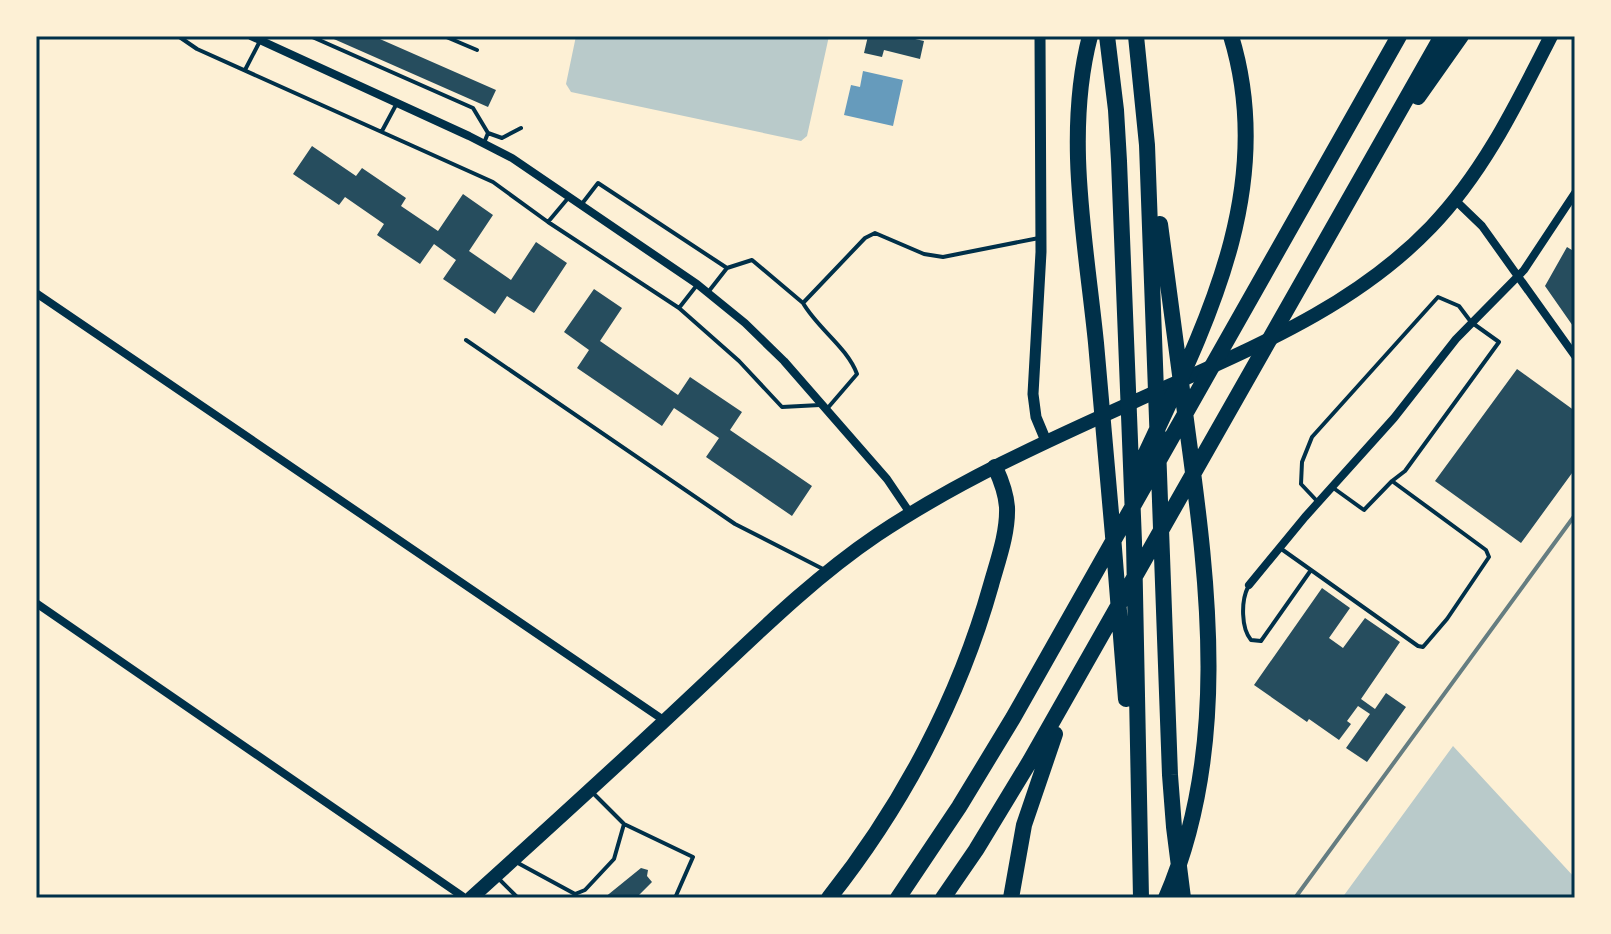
<svg xmlns="http://www.w3.org/2000/svg" width="1611" height="934" font-family="Raleway,sans-serif">
	<style>
		.green { fill: #b9caca }
		.water { fill: #669bbc }
		.building { fill: #264d5e }
		.lines { fill: none; stroke-linecap: round; stroke-linejoin: round }
		.service { stroke: #003049; stroke-width: 4 }
		.minor { stroke: #003049; stroke-width: 8 }
		.tertiary { stroke: #003049; stroke-width: 11 }
		.primary { stroke: #003049; stroke-width: 14 }
		.motorway { stroke: #003049; stroke-width: 16 }
		.rail { stroke: #657d81; stroke-width: 4 }
		.neatline { fill: none; stroke: #003049; stroke-width: 3 }
	</style>
	<rect width="100%" height="100%" fill="#fdf0d5"/>
	<path class="green" d="M 576,36 L 829,36 L 807,136 L 801,141 L 571,92 L 566,84 Z
		M 1453,746 L 1575,878 L 1575,898 L 1342,898 Z"/>
	<path class="water" d="M 863,71 L 903,80 L 893,126 L 844,115 L 851,85 L 860,87 Z"/>
	<path class="building" d="M 327,36 L 373,36 L 496,90 L 488,107 Z
		M 868,36 L 902,36 L 924,41 L 920,59 L 884,50 L 882,57 L 864,53 Z
		M 312,146 L 356,176 L 362,168 L 406,198 L 401,206 L 438,231 L 463,194 L 493,215 L 469,251 L 511,280 L 536,242 L 567,263 L 534,313 L 507,296 L 495,314 L 443,279 L 456,260 L 434,244 L 420,264 L 377,235 L 384,224 L 345,197 L 339,205 L 293,174 Z
		M 1567,247 L 1575,252 L 1575,329 L 1545,286 Z
		M 594,289 L 622,308 L 600,341 L 678,395 L 690,377 L 742,412 L 730,430 L 812,486 L 792,516 L 706,457 L 719,438 L 674,408 L 662,426 L 577,368 L 589,350 L 564,332 Z
		M 1517,369 L 1575,411 L 1575,469 L 1521,543 L 1435,481 Z
		M 1322,588 L 1350,608 L 1329,638 L 1343,648 L 1365,618 L 1400,642 L 1361,699 L 1375,709 L 1386,693 L 1406,707 L 1367,762 L 1346,748 L 1370,714 L 1358,706 L 1347,721 L 1351,724 L 1339,740 L 1309,719 L 1307,722 L 1254,685 Z
		M 641,868 L 648,870 L 647,876 L 652,882 L 638,896 L 639,898 L 604,898 Z"/>
	<g class="lines">
		<path class="service" d="M 178,36 L 197,49 L 493,182 L 548,222
			M 310,36 L 473,108 L 488,133 L 484,143
			M 444,36 L 477,50
			M 245,70 L 260,41
			M 382,131 L 397,103
			M 488,133 L 502,138 L 521,128
			M 569,197 L 548,222 L 679,308 L 739,361 L 782,407 L 820,405
			M 581,205 L 598,183 L 727,268 L 752,260 L 803,303 L 865,238 L 875,233 L 924,254 L 943,257 L 1039,238
			M 709,291 L 727,268
			M 803,303 C 818,329 847,347 857,374 L 826,410
			M 679,308 L 697,285
			M 466,340 L 735,524 L 823,569
			M 1317,501 L 1301,484 L 1302,462 L 1312,437 L 1438,297 L 1459,306 L 1471,322 L 1499,342 L 1405,471 L 1392,481
			M 1311,570 L 1418,646 L 1423,647 L 1447,619 L 1489,557 L 1486,550 L 1392,481 L 1364,510 L 1332,487
			M 1248,587 C 1241,601 1241,628 1251,640 L 1261,641 L 1311,570 L 1280,548
			M 591,791 L 624,824 L 693,857 L 675,898
			M 516,862 L 575,894 L 585,890 L 614,859 L 624,824
			M 497,877 L 518,898"/>
		<path class="minor" d="M 251,36 L 469,136 L 512,158 L 697,284 L 745,323 L 784,361 L 887,479 L 910,513
			M 1455,200 L 1482,226 L 1575,356
			M 36,293 L 665,721
			M 1249,585 L 1305,517 L 1394,418 L 1456,339 L 1524,270 L 1575,193
			M 36,603 L 465,898"/>
		<path class="tertiary" d="M 1040,36 L 1041,252 L 1033,394 L 1036,417 L 1046,441"/>
		<path class="primary" d="M 471,898 C 544,832 618,765 690,697 C 750,641 809,581 877,535 C 970,473 1072,430 1173,384 C 1266,342 1359,302 1431,227 C 1484,172 1517,103 1551,36"/>
		<path class="motorway" d="M 1090,36 C 1064,135 1086,243 1096,343 C 1107,462 1117,580 1126,699
			M 1107,36 L 1116,110 L 1119,161 L 1134,542 L 1141,898
			M 1136,36 L 1147,145 L 1170,775 L 1174,827 L 1183,898
			M 1418,97 L 1461,36
			M 1160,224 C 1169,294 1179,365 1188,435 C 1209,588 1229,752 1166,898
			M 1133,481 C 1198,339 1280,196 1231,36
			M 829,898 C 902,806 959,699 991,585 C 998,560 1008,533 1007,507 C 1006,493 1001,480 995,467
			M 898,898 L 959,807 L 1013,718 L 1399,36
			M 943,898 L 976,850 L 1030,761 L 1442,36
			M 1011,898 L 1024,825 L 1055,734"/>
		<path class="rail" d="M 1295,898 L 1575,515"/>
	</g>
	<rect width="1611" height="934" fill="none" stroke="#fdf0d5" stroke-width="76"/>
	<rect x="38" y="38" width="1535" height="858" class="neatline"/>
</svg>
